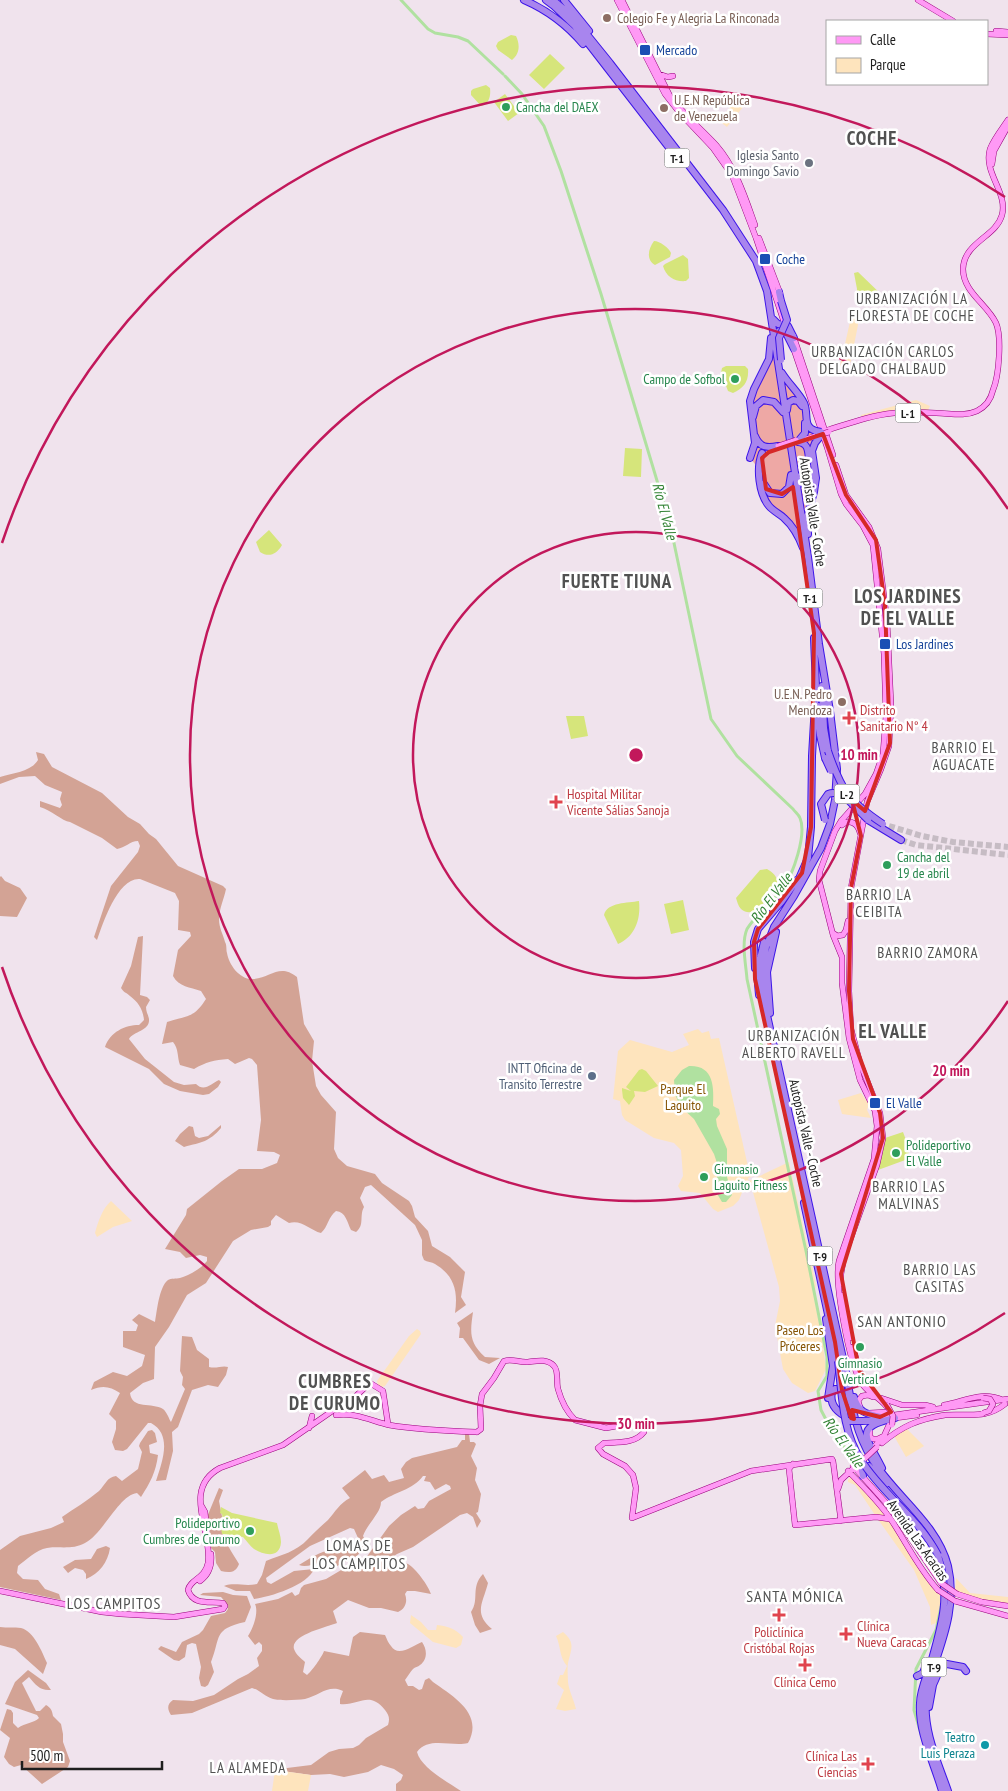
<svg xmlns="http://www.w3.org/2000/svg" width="1008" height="1791" font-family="'PT Sans Narrow',sans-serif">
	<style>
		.grass { fill: #eea8a5 }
		.forest { fill: #d3a395 }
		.park { fill: #fee4bd }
		.pitch { fill: #d6e57b }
		.water { fill: #b0e1a0 }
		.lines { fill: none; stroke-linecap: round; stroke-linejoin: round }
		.river { stroke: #b0e1a0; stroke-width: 3 }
		.highway-tunnel { stroke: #c6bcc4; stroke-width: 6; stroke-dasharray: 6 3; stroke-linecap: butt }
		.major-casing { stroke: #98007a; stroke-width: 6 }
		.highway-casing { stroke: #3d16e8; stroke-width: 8 }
		.major { stroke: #ff99f5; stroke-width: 5 }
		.highway { stroke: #a885ee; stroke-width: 6 }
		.major-bridge-casing { stroke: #98007a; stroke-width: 6; stroke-linecap: butt }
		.highway-bridge-casing { stroke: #3d16e8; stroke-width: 8; stroke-linecap: butt }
		.major-bridge { stroke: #ff99f5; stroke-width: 5 }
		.highway-bridge { stroke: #a885ee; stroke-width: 6 }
		.marked { fill: none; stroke: #d62828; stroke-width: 4; stroke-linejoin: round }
		.ring { fill: none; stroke: #c2185b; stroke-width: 2.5 }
		.education-dot { fill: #8d6e63; stroke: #fff; stroke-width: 2 }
		.transit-dot { fill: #1a4fb4; stroke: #fff; stroke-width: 2 }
		.leisure-dot { fill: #2e9e5b; stroke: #fff; stroke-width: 2 }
		.worship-dot { fill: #6b7280; stroke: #fff; stroke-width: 2 }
		.health-dot { fill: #e0444e; stroke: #fff; stroke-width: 2 }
		.service-dot { fill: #5c6f8a; stroke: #fff; stroke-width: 2 }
		.culture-dot { fill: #0f9aa8; stroke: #fff; stroke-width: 2 }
		.labels { text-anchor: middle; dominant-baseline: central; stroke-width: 5; stroke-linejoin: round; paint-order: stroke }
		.shield { fill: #fff; stroke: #626262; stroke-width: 1 }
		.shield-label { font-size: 12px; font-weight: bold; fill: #1e1e1e }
		.education-label { font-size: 14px; fill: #785e54; stroke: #fff; text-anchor: start }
		.transit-label { font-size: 14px; fill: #164399; stroke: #fff; text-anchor: start }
		.leisure-label { font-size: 14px; fill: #27864d; stroke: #fff; text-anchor: start }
		.worship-label { font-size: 14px; fill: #5b616d; stroke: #fff; text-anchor: end }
		.street-label { font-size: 14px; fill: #1e1e1e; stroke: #fff }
		.health-label { font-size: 14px; fill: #be3a42; stroke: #fff; text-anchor: start }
		.service-label { font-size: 14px; fill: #4e5e75; stroke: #fff; text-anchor: end }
		.park-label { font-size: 14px; fill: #855303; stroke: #fff }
		.culture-label { font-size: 14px; fill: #0d838f; stroke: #fff; text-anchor: end }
		.neighbourhood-label { font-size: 15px; letter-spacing: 1px; fill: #515151; stroke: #fff }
		.water-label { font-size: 15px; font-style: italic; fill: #348436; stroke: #fff }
		.quarter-label { font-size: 16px; letter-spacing: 1px; fill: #515151; stroke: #fff }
		.district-label { font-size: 19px; font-weight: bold; letter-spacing: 1px; fill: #515151; stroke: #fff }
		.centre { fill: #c2185b; stroke: #fff; stroke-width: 2.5 }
		.ring-label { font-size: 15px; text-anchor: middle; font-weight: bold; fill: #c2185b; stroke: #fff; stroke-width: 5; stroke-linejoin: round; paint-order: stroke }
	</style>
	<rect width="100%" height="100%" fill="#f0e3ed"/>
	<path class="grass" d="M 771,338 L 803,548 L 798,537 L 768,504 L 758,468 L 751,459 L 754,449 L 750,406 L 766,367 Z
		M 782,373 L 803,402 L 807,426 L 821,432 L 815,443 L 815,471 L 807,517 L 810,547 L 808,557 Z"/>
	<path class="forest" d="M 36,752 L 44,754 L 52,767 L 102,793 L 128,817 L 140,824 L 149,834 L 156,839 L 178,866 L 223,886 L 226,889 C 224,899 219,909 219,919 C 219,928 223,934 225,942 C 227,945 226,950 227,953 C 229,965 240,980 253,979 C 271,978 279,963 297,977 L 304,1024 L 314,1041 L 312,1061 L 316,1086 L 321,1095 L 336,1112 L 334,1149 L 338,1158 L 347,1166 L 375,1174 L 382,1183 L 409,1201 L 412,1206 L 415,1217 L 428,1231 L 432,1246 L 450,1257 L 465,1272 L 461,1297 L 466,1305 L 455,1313 C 458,1292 455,1276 435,1264 C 432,1262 427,1262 424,1260 L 422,1255 L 422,1240 L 415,1225 L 371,1185 L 365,1187 L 360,1198 L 364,1207 C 359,1216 365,1225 356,1232 L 351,1230 C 347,1222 346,1212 336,1211 C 328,1217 328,1227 321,1233 C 310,1230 301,1219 289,1223 L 276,1215 L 271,1221 L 271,1225 L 268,1227 L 251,1230 L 233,1241 L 206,1283 L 187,1295 L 169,1327 L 155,1347 L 154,1379 L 143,1383 L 130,1393 C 132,1410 152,1402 163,1409 C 167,1412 169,1419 171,1422 L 185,1389 L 182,1385 L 183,1377 L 180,1371 L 182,1336 L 192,1337 L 197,1350 L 209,1359 L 209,1367 C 217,1369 222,1365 228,1367 L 226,1375 L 218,1387 L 208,1385 L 192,1390 L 178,1427 L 172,1432 L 173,1451 L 166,1480 L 156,1481 C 162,1462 173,1435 151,1423 L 148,1423 L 127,1449 L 123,1451 L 115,1450 L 112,1442 L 116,1429 L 116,1421 L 109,1414 L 120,1393 C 110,1386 102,1385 91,1390 L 94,1382 L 113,1372 L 127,1376 L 142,1366 L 145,1355 L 123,1347 L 123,1331 L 136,1331 L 138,1325 L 132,1320 L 139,1314 L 155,1322 C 157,1311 159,1287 168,1280 C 171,1278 176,1279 180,1278 C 188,1276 202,1268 207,1261 L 207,1257 L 200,1255 L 186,1258 L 180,1252 L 165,1249 L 186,1215 L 187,1209 L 222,1181 L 239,1169 L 262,1169 L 277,1163 L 280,1155 L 274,1152 L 257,1151 L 261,1120 L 257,1065 L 252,1059 L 249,1058 L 235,1064 L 228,1059 C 214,1060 206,1062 194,1069 L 180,1065 C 177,1057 179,1049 173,1042 L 162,1044 L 167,1022 C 188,1015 193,1019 206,999 L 201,991 C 190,987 179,987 173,976 L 178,950 L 191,936 L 190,932 L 178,930 L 179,901 L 175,893 L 140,879 C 118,877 103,923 97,940 L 94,937 L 111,886 L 138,852 L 140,846 L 138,841 C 130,841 125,848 117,849 L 102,838 L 70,822 C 62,821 51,810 40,807 L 40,801 L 60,808 L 62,805 L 60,799 L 62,792 L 45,785 L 35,776 L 19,777 L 0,784 L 0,777 C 12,773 31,772 38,760 Z
		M 1,876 L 5,881 L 20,888 L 27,898 L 17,917 L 0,916 L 0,877 Z
		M 143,936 L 140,995 L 147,997 L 150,1000 L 146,1007 C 146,1012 148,1014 149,1019 C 150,1031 134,1031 129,1039 L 145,1059 L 174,1082 L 184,1085 L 196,1084 C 204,1092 211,1084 219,1080 L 221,1082 L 218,1087 L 209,1094 L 203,1095 L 180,1091 L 164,1084 L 149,1069 L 105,1047 C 110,1032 125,1025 139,1025 L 144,1020 C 143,1009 138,1002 130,996 C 126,992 124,993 121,988 L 131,966 L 138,937 Z
		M 221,1125 L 221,1128 C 209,1142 202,1142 184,1147 L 175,1141 L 180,1134 L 189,1126 L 193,1127 L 195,1136 L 199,1138 L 208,1136 Z
		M 473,1312 C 470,1333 469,1342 485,1357 L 500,1358 L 489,1364 L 479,1360 L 463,1338 L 459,1338 L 460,1328 L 457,1323 Z
		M 152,1430 L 155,1433 L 157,1442 L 149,1445 L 150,1453 L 158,1455 C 156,1472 150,1483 141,1497 L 137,1493 C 119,1495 103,1534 85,1543 C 73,1550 60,1546 47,1548 C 36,1550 26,1560 18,1566 L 17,1573 L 23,1579 L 38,1580 L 45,1589 L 59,1594 L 61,1600 L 0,1587 L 0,1550 L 20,1536 L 51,1528 L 64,1522 L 62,1517 C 75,1508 87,1501 99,1491 C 105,1485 107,1477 116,1476 L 122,1481 L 138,1469 L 142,1452 L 139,1446 L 140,1443 L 148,1431 Z
		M 465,1434 L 469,1434 L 470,1442 L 474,1442 L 476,1444 L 471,1456 L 477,1468 L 475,1480 L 481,1494 L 478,1512 L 476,1513 L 481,1521 L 477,1528 L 473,1517 L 467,1513 L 460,1515 L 413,1547 L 397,1554 L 394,1556 L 396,1560 C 400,1562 404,1562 408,1564 C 416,1569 428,1585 431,1594 L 415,1591 L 407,1591 L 405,1594 C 408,1602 405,1609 398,1612 L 381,1608 L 369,1608 L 348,1600 L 333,1611 L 337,1623 C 327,1627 290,1635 294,1649 C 296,1655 301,1658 305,1662 L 303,1672 L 307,1675 C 311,1672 322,1657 324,1651 L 349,1656 L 353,1637 L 360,1632 L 385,1635 C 387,1639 388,1643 391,1646 C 398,1658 414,1645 422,1642 C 427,1649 428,1659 420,1665 C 418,1667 415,1667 413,1669 C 410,1672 408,1676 405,1680 L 408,1686 L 413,1686 L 419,1690 L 422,1689 L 425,1680 L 429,1678 L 433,1682 C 454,1697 484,1714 468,1743 C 452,1747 428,1736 417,1752 C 421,1768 448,1782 461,1791 L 396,1791 L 396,1784 L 401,1780 L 403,1775 L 394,1769 L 381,1765 L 368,1772 L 344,1777 L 330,1774 L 311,1775 L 275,1770 L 276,1765 L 287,1768 L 311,1765 L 329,1752 L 339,1749 L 353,1748 L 359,1745 L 366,1738 L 388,1725 C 390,1719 389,1715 385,1710 C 369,1690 359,1706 340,1704 L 340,1699 L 343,1691 C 328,1684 319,1696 305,1699 C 297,1700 281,1701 273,1699 C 265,1697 260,1690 252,1688 L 192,1713 L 171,1715 C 167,1709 167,1704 173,1700 L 193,1701 L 214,1695 L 238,1679 L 248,1674 L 259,1666 L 257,1658 L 262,1651 L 262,1645 L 259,1642 L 255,1645 L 248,1636 C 253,1629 259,1612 255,1604 L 278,1599 L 292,1592 L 295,1596 L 299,1594 L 301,1588 L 304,1585 L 326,1579 L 348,1566 L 363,1562 L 389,1526 L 401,1515 L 415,1506 L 418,1509 L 424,1508 L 429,1501 L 451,1489 L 450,1486 L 446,1484 L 435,1490 L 430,1482 L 424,1481 L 426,1476 L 423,1476 C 413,1490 394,1492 381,1502 C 381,1513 367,1524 363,1536 L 367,1544 L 357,1556 L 329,1570 L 327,1570 C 320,1555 311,1570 299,1565 C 307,1560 321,1551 331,1550 C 342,1548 348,1550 358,1543 L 358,1538 L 354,1529 L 350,1528 L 310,1546 L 266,1578 L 267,1582 L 271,1584 L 294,1571 L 314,1569 C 308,1585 270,1597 254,1599 L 250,1591 L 236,1591 L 224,1586 C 235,1582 245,1587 257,1584 L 262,1575 L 266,1561 C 281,1555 296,1552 308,1539 C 314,1533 321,1526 328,1520 C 335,1512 340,1503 350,1498 L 342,1488 L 365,1470 L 372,1479 L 384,1475 L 389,1482 L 404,1478 L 401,1469 L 406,1462 L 412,1458 L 457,1447 L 462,1440 L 465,1440 Z
		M 219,1488 L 223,1490 L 219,1501 L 224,1527 L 221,1528 C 224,1541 233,1554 239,1564 C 236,1573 229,1573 221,1571 L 216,1563 L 215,1552 L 209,1546 L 207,1517 Z
		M 106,1546 L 110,1548 C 108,1562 99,1574 86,1579 L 86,1574 L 83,1570 L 75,1568 L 68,1573 L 63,1567 L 75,1560 L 91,1559 L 97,1549 Z
		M 483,1574 L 488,1583 C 483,1603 473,1613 492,1629 L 480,1633 L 475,1625 L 471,1612 C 480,1599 470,1588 483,1574 Z
		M 223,1592 L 233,1595 L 247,1596 L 251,1607 L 245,1622 C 213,1629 221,1637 211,1662 L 214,1672 L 208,1685 L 205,1687 L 201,1686 L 199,1678 L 201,1667 L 196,1644 L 192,1643 L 187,1645 L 185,1657 L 179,1661 L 174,1660 L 158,1649 L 161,1646 L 176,1652 L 182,1642 L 199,1634 L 203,1630 L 211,1616 L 225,1613 L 228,1609 L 227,1604 L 221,1597 L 200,1595 L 203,1593 Z
		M 0,1627 C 7,1628 14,1627 21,1628 C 34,1631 42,1652 47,1663 L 43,1674 L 15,1649 L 0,1645 Z
		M 28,1670 L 46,1683 L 51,1690 C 40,1691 36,1685 29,1677 L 22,1683 L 36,1711 L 40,1711 L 46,1705 C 51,1708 52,1710 53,1716 L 61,1724 L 63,1734 L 63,1742 L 70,1761 L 68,1767 L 42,1784 L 21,1765 L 14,1767 L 9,1764 L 4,1757 L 10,1738 L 0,1730 L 7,1709 L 11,1710 L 13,1713 L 13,1723 L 18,1728 C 25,1723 34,1723 39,1718 L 37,1715 L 5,1704 L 15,1682 Z"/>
	<path class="park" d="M 739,96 L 747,102 L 727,127 L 719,121 Z
		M 852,313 L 858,313 L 858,325 L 850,365 L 854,366 L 855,370 L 848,370 L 840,366 Z
		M 916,400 L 930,406 L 928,410 C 905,409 884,411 862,417 L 861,415 Z
		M 698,1029 L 702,1033 L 709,1031 L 711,1039 L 719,1038 L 749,1171 L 753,1171 L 754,1176 L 748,1178 L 749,1181 L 789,1162 L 816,1285 L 814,1298 L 822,1339 L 826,1369 L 815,1391 L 808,1393 L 792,1383 L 783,1369 L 775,1326 L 780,1301 L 779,1287 L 751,1185 L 743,1190 L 739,1200 L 733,1206 L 718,1212 L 713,1209 L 700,1193 L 681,1191 L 678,1186 L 683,1176 L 681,1150 L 674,1143 L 654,1138 L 625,1120 L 622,1115 L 620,1101 L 613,1099 L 618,1051 L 630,1040 L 672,1052 L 689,1045 L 683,1034 Z
		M 861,1093 L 869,1104 L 867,1110 L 871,1118 L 842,1114 L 838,1100 Z
		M 111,1201 L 132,1221 L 113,1227 L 97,1237 L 95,1233 C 98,1222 102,1209 111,1201 Z
		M 417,1329 L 420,1331 L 421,1334 L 385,1386 L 382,1387 L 378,1385 L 377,1381 L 409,1336 Z
		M 906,1428 L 924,1446 L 906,1457 L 894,1436 Z
		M 851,1476 C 872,1495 889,1519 904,1542 C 918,1563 928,1584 947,1601 L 943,1620 L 931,1625 L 930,1607 L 914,1570 L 877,1518 L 855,1485 L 848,1482 L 848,1480 Z
		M 956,1578 L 970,1593 L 1008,1597 L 1008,1603 C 991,1605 970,1597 955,1591 Z
		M 411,1615 L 421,1622 L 428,1630 L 436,1630 L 437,1625 C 448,1626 456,1629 463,1637 L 461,1645 L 456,1648 L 433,1642 L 410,1623 Z
		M 563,1632 C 576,1643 571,1649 568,1663 C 567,1669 568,1676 568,1682 C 569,1691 574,1700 576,1709 L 565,1711 L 556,1709 L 564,1690 L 557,1684 L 560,1675 L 563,1675 L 567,1666 C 559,1657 561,1646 556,1636 Z
		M 275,1770 L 311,1775 L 308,1791 L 272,1791 Z"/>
	<path class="pitch" d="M 511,35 L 516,36 C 520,44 520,54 512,60 L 498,50 L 496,46 L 498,42 Z
		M 550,54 L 565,68 L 544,89 L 529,75 Z
		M 486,85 L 490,88 C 491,96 489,104 481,106 L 471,95 L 471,91 L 473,89 Z
		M 505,94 L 519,113 L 508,121 L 494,102 Z
		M 654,241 C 660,241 669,248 671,253 L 670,257 L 655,265 C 646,260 648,249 654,241 Z
		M 683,255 L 688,259 L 689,278 L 686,281 C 675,282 666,277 663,266 L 665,264 Z
		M 858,272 L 885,298 L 856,299 L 857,289 L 854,273 Z
		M 726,366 L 745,366 L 748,369 C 749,381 744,388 733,393 L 728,391 L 721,373 L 722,368 Z
		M 625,448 L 642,449 L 641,477 L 623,476 Z
		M 269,530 L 282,545 C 277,554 269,558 260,552 L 256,542 Z
		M 566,716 L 584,716 L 588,736 L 571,739 Z
		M 767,869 C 774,873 780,879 776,887 C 768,897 755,921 741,909 C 738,906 737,901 736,898 L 760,870 Z
		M 683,900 L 689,930 L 671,934 L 664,904 Z
		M 639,901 C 641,919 635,937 618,944 L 604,915 C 607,902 628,903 639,901 Z
		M 642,1069 L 646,1071 L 658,1086 L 645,1092 L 634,1091 L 635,1096 L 629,1105 L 623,1098 L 622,1090 L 622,1088 L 631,1091 L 626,1087 L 639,1070 Z
		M 903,1132 L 909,1148 L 908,1159 L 878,1170 L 885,1138 Z
		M 221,1507 L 232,1513 L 277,1523 C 278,1529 281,1536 281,1542 C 280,1559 264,1555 254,1549 C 250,1546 247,1541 243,1537 L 222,1534 L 221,1528 L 224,1527 L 222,1514 L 220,1513 Z"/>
	<path class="water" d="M 689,1066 C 714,1065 714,1087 713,1106 L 719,1109 L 720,1114 L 716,1119 L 717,1126 L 727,1149 L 727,1177 L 732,1195 L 726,1202 L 722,1202 L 716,1192 L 718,1166 L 714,1154 L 694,1119 L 680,1106 L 675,1094 L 674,1080 L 682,1070 Z"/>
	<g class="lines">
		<path class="river" d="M 401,0 L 428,29 L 435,33 L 458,37 L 468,41 L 503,74
			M 505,76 L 522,94 L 544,126 L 561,171 L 601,294 L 670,524 L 711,719 L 737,756 L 793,809 C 795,812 799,815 800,818 C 807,834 793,875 783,888 C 773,902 755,915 747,929 C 741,943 746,965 747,979 L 806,1251 L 827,1357 L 827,1376 L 818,1391 L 821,1410 L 831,1429 L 849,1453 L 860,1464
			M 931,1549 L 937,1561
			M 921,1734 L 914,1710 L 916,1669 L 936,1630 L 941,1607"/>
		<path class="highway-tunnel" d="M 889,826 L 922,836 L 953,842 L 1008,847
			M 901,840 L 916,845 L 1008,855"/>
		<defs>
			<path id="major" d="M 617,0 L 665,94 L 679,112 L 713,148 L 732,175 L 756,238 L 785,325
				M 622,0 L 671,98
				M 918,0 L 953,21
				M 996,31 L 1008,32
				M 987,34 L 1008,35
				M 659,74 L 668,77 L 673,76
				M 678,106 C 690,120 704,132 716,145 C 736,168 745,197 755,225
				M 992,164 L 994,151 L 1008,126
				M 759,238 L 780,293
				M 793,335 L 833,455
				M 793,347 L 827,447 L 841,494 L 846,504 L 863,526 L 873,545 L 884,654 L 886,716 L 883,754 L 876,774 L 865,794 L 841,821 L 835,831 L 820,871 L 819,880 L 833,935 L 842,957 L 842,983 L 849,1038 L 860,1080 L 875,1111 L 877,1126 L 874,1159 L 839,1261 C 834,1282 849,1363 861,1382 C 867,1393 878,1396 886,1406
				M 828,430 C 850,423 872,415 894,413 C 908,412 922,412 936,413 C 950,413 964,417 977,411 C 985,407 991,399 993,390 C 999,376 1002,337 996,323 C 987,304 963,292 963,269 C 964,242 996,237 1002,215 C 1008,192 983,173 990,149 C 994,139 1002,129 1008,120
				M 797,442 L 822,434
				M 836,465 L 846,495 L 869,527 L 878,549 L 887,621 L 891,705 L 889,746 L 881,769 L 867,802 L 851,888 L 849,991 L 851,1029 L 860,1063 L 880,1113 L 883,1138 L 877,1165 L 844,1257 L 841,1274 L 841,1284
				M 842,825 C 850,818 858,824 860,833
				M 833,933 L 837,936 L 843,935 L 846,930 L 848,921
				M 843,1295 L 851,1338
				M 853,1347 L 859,1370 L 870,1389
				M 881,1398 L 902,1405 L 925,1405 L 933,1407
				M 346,1405 L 370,1383 L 383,1391 L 388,1424
				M 944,1405 C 966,1401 981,1391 1003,1400
				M 860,1407 L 858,1401 L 862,1396 L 868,1395 L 873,1397
				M 869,1413 L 888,1412
				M 336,1415 C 354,1412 372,1421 389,1425 C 418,1430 448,1431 477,1432
				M 880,1417 L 1008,1399
				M 895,1418 L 917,1415
				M 309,1428 L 312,1416
				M 870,1431 L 870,1437 L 873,1439 L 878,1439 L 884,1436
				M 477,1432 L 481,1429 L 480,1406 L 482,1394 L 494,1378 L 504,1361 C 513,1358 519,1363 528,1362 C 536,1361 547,1358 554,1366 C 559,1371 556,1382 558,1389 C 561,1400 567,1412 575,1420 L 606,1428 L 638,1422 L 644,1426 L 644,1432 C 635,1444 617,1442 604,1443 L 598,1448 L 603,1454 L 625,1466 L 633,1475 L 636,1488 L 632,1518
				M 882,1443 C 902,1426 919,1419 945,1415 C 968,1413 985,1420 1005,1404
				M 875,1446 L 884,1436 L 889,1425
				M 793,1464 L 789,1469 L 795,1525 L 876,1517 L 890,1519
				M 853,1466 L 888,1505 L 941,1583
				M 848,1471 C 863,1486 880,1503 892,1521 C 907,1544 919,1569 938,1590
				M 838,1489 L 841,1480 L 857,1465
				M 201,1505 L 205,1512 L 207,1531
				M 632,1518 L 751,1471 L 832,1459 L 833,1461 L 841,1521
				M 200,1581 C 210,1574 212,1565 211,1554
				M 0,1591 L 102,1612 L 121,1614 L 174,1617 L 223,1609 L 225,1606 L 223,1603 C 210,1601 193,1606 188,1590 C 190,1579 205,1579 208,1563 C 213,1532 181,1489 220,1468 L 283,1445 L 338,1407 L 348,1403
				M 957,1594 L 982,1602 L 1008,1606
				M 955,1601 L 1008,1616"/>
			<path id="highway" d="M 524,0 C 547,10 567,25 583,44
				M 546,0 L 554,6 L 574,25 L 677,158
				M 553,0 L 572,16 L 610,63 L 723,210 L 756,261 L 767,291 L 808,557 L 819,644 L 830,711 L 837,769 L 835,800 L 830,824 L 821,848 L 794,896 L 774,927 L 766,947 L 762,979 L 763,997 L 846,1372 C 851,1402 855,1432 872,1459 C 895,1496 937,1523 948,1566 C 956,1600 946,1631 935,1663 C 931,1675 926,1687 926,1699 C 923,1731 938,1762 948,1791
				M 564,0 L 589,31
				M 779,292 L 781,301
				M 773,319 L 778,324 L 788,326 L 794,338
				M 779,331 L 782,330 L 786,333 L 794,349
				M 782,373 C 788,383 799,393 804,403 C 809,414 802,427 816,431
				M 787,410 L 788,403 L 793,400 L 798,401 L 802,406
				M 753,417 L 756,406 L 763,400 L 774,402 L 783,412
				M 755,436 C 760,448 767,448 778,446
				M 800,439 L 805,433 L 805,423
				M 798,442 C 808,443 808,450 809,459
				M 762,453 C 756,468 759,494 769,506 C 773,511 780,514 784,518 C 793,526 799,537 803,548
				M 750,458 L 755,443 L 750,401 L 754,389 L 769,359 L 771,338
				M 797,476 L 800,483 L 807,484 L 811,481 L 812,474
				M 764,484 L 770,493 L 782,494 L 789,487 L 791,475
				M 808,534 L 807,517 L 814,492 L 816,478 L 812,451 L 815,443 L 819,438
				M 822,686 L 824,728 L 828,751
				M 818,706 L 820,735 L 825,758
				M 868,820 L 901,840
				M 797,883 L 808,858 L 811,827 L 812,756 L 816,687 L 814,638
				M 755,968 L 754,942 L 758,929 L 782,901 L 797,880
				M 759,995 L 757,972 L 764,942
				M 770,1013 L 767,972 L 776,932
				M 804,1203 L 838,1361
				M 826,1319 L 833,1366 L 828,1398
				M 854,1397 C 858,1412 866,1414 880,1417
				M 847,1402 C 846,1395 844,1388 835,1389 L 832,1392 C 829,1405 838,1413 849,1418
				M 862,1421 L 879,1420
				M 882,1468 C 868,1439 851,1427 895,1418
				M 863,1476 L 862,1471 L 869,1466 L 886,1484
				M 938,1555 C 951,1598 942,1624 930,1666 C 926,1678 920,1691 920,1703 C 918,1732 934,1763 942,1791
				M 917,1676 L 923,1673 L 926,1665
				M 929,1707 L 933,1685 L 941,1667 L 947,1664 L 963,1667 L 966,1671"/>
		</defs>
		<use href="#major" class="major-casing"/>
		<use href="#highway" class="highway-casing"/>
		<use href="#major" class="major"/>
		<use href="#highway" class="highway"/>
		<defs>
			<path id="major-bridge" d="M 822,434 L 829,432
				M 778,446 L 796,440
				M 983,1398 L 990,1399 L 993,1404 L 989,1411 L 983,1413
				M 887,1405 L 893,1416 L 892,1425
				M 858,1465 L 877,1447
				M 941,1583 L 957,1594
				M 938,1590 L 955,1601"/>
			<path id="highway-bridge" d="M 781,360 L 779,338 L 787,320 L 781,301
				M 816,431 L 821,432
				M 828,751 C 841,789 848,801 883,824
				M 825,758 L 831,771
				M 849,801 L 868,820
				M 825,820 L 821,804 L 828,794 C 836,791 842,795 848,801
				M 838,1361 C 842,1394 842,1431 861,1460 C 883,1495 918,1517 938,1555
				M 849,1421 L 862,1421"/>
		</defs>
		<use href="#major-bridge" class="major-bridge-casing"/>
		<use href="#highway-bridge" class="highway-bridge-casing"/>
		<use href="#major-bridge" class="major-bridge"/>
		<use href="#highway-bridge" class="highway-bridge"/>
	</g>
	<path class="marked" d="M 823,434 L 846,495 L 876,540 L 885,605 L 890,743 L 865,811 L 852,800 L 861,836 L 851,888 L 849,991 L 853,1039 L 880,1113 L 883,1138 L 841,1274 L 859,1370 L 891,1412 L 880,1417 L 852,1410 L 854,1419 L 851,1418 L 842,1390 L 835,1342 L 755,979 L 754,942 L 758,929 L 802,873 L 811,827 L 814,633 L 793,487 L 782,494 L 766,489 L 762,458 L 769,452 Z"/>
	<g class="ring">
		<circle cx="636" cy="755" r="223"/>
		<path d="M1008 1001A446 446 0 1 1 1008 509"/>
		<path d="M1005 1313A669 669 0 0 1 2 967M2 543A669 669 0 0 1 1005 197"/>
	</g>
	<g class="education-dot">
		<circle cx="607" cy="18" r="5"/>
		<circle cx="664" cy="108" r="5"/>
		<circle cx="842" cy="702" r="5"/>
	</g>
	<g class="transit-dot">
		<rect x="639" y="44" width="12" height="12" rx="2.5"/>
		<rect x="759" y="253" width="12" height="12" rx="2.5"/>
		<rect x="879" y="638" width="12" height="12" rx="2.5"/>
		<rect x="869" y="1097" width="12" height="12" rx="2.5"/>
	</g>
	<g class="leisure-dot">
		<circle cx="506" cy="107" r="5"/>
		<circle cx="735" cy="379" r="5"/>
		<circle cx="887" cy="865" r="5"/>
		<circle cx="896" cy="1153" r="5"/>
		<circle cx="704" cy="1177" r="5"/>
		<circle cx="860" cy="1347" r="5"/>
		<circle cx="250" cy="1531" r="5"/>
	</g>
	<circle class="worship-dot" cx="809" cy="163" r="5"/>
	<g class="health-dot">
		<path d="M846.5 710.5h5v5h5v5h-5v5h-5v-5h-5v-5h5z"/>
		<path d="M553.5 794.5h5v5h5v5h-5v5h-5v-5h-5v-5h5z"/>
		<path d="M776.5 1607.5h5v5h5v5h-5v5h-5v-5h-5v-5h5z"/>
		<path d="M843.5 1626.5h5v5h5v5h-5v5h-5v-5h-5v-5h5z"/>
		<path d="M802.5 1657.5h5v5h5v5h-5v5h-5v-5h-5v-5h5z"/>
		<path d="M865.5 1756.5h5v5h5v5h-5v5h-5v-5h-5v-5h5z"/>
	</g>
	<circle class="service-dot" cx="592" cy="1076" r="5"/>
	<circle class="culture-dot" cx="985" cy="1745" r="5"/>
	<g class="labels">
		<g class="shield">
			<rect x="664.5" y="148.5" width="25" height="19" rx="4"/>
			<rect x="895.5" y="403.5" width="25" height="19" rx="4"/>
			<rect x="797.5" y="588.5" width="25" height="19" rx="4"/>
			<rect x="834.5" y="784.5" width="25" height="19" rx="4"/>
			<rect x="807.5" y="1246.5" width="25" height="19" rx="4"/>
			<rect x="921.5" y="1657.5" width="25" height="19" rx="4"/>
		</g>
		<g class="shield-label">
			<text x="677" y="158">T-1</text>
			<text x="908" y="413">L-1</text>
			<text x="810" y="598">T-1</text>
			<text x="847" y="794">L-2</text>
			<text x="820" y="1256">T-9</text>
			<text x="934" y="1667">T-9</text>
		</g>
		<g class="education-label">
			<text x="617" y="18">Colegio Fe y Alegria La Rinconada</text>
			<text x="674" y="100">U.E.N República<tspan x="674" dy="16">de Venezuela</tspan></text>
			<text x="832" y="694" text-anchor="end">U.E.N. Pedro<tspan x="832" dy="16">Mendoza</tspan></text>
		</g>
		<g class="transit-label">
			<text x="656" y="50">Mercado</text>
			<text x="776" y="259">Coche</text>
			<text x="896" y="644">Los Jardines</text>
			<text x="886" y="1103">El Valle</text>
		</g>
		<g class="leisure-label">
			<text x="516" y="107">Cancha del DAEX</text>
			<text x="725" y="379" text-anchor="end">Campo de Sofbol</text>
			<text x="897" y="857">Cancha del<tspan x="897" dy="16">19 de abril</tspan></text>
			<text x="906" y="1145">Polideportivo<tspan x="906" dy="16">El Valle</tspan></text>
			<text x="714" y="1169">Gimnasio<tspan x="714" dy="16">Laguito Fitness</tspan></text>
			<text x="860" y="1363" text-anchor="middle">Gimnasio<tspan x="860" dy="16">Vertical</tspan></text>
			<text x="240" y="1523" text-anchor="end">Polideportivo<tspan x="240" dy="16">Cumbres de Curumo</tspan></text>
		</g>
		<g class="worship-label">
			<text x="799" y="155">Iglesia Santo<tspan x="799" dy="16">Domingo Savio</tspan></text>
		</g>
		<g class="street-label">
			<text transform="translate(813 512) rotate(81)">Autopista Valle - Coche</text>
			<text transform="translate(806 1133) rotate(77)">Autopista Valle - Coche</text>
			<text transform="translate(918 1540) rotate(55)">Avenida Las Acacias</text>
		</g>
		<g class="health-label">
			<text x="860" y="710">Distrito<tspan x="860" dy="16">Sanitario N° 4</tspan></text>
			<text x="567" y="794">Hospital Militar<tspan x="567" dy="16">Vicente Sálias Sanoja</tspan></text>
			<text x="857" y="1626">Clínica<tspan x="857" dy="16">Nueva Caracas</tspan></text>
			<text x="779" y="1632" text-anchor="middle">Policlínica<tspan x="779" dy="16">Cristóbal Rojas</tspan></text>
			<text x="805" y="1682" text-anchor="middle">Clínica Cemo</text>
			<text x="857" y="1756" text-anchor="end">Clínica Las<tspan x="857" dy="16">Ciencias</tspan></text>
		</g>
		<g class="service-label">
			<text x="582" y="1068">INTT Oficina de<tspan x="582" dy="16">Transito Terrestre</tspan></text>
		</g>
		<g class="park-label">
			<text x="683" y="1089">Parque El<tspan x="683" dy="16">Laguito</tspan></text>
			<text x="800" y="1330">Paseo Los<tspan x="800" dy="16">Próceres</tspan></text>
		</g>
		<g class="culture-label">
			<text x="975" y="1737">Teatro<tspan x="975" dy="16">Luis Peraza</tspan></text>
		</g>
		<g class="neighbourhood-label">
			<text x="912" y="298">URBANIZACIÓN LA<tspan x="912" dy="17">FLORESTA DE COCHE</tspan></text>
			<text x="883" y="351">URBANIZACIÓN CARLOS<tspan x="883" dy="17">DELGADO CHALBAUD</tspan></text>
			<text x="964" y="747">BARRIO EL<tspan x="964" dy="17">AGUACATE</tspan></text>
			<text x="879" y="894">BARRIO LA<tspan x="879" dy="17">CEIBITA</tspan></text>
			<text x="928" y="952">BARRIO ZAMORA</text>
			<text x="794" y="1035">URBANIZACIÓN<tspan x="794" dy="17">ALBERTO RAVELL</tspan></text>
			<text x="909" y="1186">BARRIO LAS<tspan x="909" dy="17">MALVINAS</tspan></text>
			<text x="940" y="1269">BARRIO LAS<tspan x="940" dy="17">CASITAS</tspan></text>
			<text x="248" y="1767">LA ALAMEDA</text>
		</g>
		<g class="water-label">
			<text transform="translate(665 511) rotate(75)">Río El Valle</text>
			<text transform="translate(771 898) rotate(-53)">Río El Valle</text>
			<text transform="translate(844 1442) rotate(54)">Río El Valle</text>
		</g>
		<g class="quarter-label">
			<text x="902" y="1321">SAN ANTONIO</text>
			<text x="359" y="1545">LOMAS DE<tspan x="359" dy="18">LOS CAMPITOS</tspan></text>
			<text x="795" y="1596">SANTA MÓNICA</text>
			<text x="114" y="1603">LOS CAMPITOS</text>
		</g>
		<g class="district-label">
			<text x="872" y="138">COCHE</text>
			<text x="617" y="581">FUERTE TIUNA</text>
			<text x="908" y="596">LOS JARDINES<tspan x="908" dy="22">DE EL VALLE</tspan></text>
			<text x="893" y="1031">EL VALLE</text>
			<text x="335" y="1381">CUMBRES<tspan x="335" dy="22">DE CURUMO</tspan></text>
		</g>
	</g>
	<circle cx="636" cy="755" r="8" class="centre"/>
	<g class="ring-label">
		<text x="859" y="760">10 min</text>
		<text x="951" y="1076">20 min</text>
		<text x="636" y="1429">30 min</text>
	</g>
	<rect x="826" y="20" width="162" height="65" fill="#ffffff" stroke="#a5a5a5"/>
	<rect x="836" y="36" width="25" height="8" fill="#ff99f5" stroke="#a5a5a5"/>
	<text x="870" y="45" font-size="15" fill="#1e1e1e">Calle</text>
	<rect x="836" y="58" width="25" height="15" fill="#fee4bd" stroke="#a5a5a5"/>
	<text x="870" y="70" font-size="15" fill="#1e1e1e">Parque</text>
	<path d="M22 1761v8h140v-8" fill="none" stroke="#1e1e1e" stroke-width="2.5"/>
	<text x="30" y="1761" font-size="15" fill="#1e1e1e" stroke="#ffffff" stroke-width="4" paint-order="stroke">500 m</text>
</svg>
